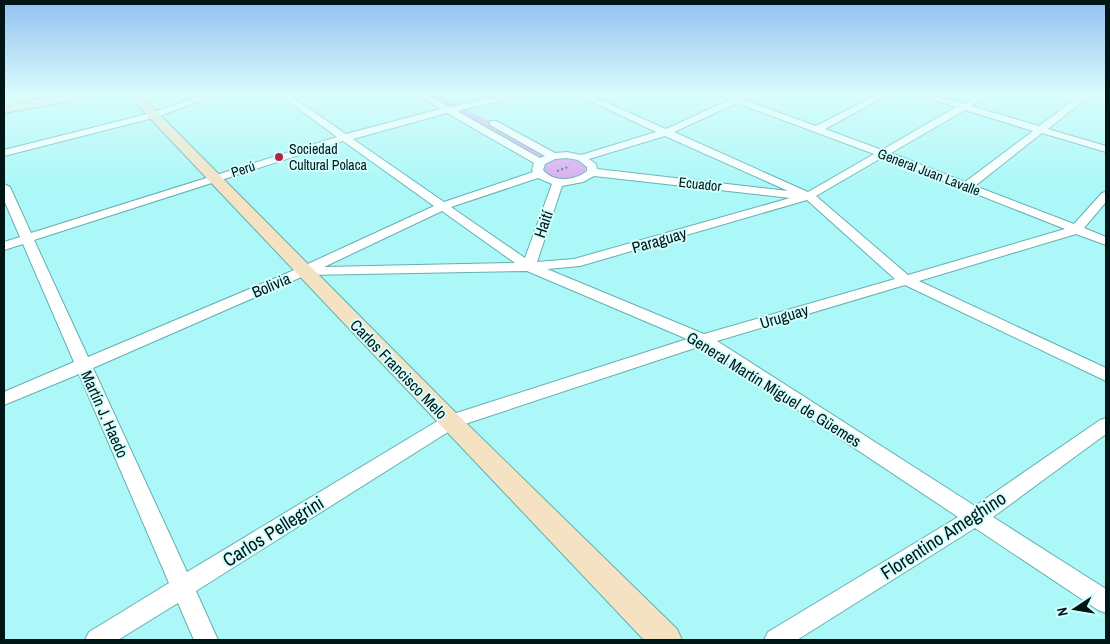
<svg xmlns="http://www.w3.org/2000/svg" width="1110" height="644" font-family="'Archivo Narrow',sans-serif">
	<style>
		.green { fill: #dba9ef }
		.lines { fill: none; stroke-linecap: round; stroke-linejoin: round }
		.street-casing { stroke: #65afb0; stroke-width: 2 }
		.secondary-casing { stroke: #65afb0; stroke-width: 2 }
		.path { stroke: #4e7b7b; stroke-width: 2; stroke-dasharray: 2 2.5; stroke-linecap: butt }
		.street { fill: #fff; fill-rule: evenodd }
		.secondary { fill: #f4e2c3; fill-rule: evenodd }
		.poi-dot { fill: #b52340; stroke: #d3ffff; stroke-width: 2 }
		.labels { text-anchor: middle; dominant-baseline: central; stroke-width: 4; stroke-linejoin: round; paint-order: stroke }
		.far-poi-label { font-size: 14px; fill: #001515; stroke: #d3ffff; text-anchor: start }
		.far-street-label { font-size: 14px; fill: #001515; stroke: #d3ffff }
		.street-label { font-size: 16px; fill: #001515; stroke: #d3ffff }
		.near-street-label { font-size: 19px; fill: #001515; stroke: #d3ffff }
	</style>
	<rect width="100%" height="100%" fill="#acf8f8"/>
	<path class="green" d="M 422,95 L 440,95 L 553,156 L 540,162 Z
		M 568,158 L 580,161 L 587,167 L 584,174 C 570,182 554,181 541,171 L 543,164 L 553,159 Z"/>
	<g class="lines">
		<defs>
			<path id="street" d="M 32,95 L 50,95 L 4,105 L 4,99 Z
				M 203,95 L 215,95 L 157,117 L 4,156 L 4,150 L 151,113 Z
				M 280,95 L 289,95 L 346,134 L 440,109 L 418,95 L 428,95 L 450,107 L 505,95 L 519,95 L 518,97 L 457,111 L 540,158 L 545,156 L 490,125 L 490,121 L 496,121 L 555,153 L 567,152 L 581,155 L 656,132 L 578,95 L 589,95 L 666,129 L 729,100 L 719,95 L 744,96 L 744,100 L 816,126 L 877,95 L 887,95 L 825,129 L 882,150 L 956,107 L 920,95 L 932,95 L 963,104 L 978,95 L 988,95 L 971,106 L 1039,126 L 1081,95 L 1090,95 L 1048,129 L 1106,146 L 1106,152 L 1042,133 L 975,186 L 1074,224 L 1102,193 L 1106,192 L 1106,202 L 1084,228 L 1106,237 L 1106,245 L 1076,234 L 919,281 L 1106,368 L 1106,381 L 905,285 L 717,341 L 975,506 L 1100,420 L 1106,418 L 1106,434 L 993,517 L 1106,589 L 1106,613 L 1098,610 L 975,528 L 797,640 L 764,640 L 768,632 L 958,517 L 701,346 L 456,427 L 196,591 L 218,640 L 194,640 L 178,603 L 118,640 L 85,640 L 89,632 L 169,583 L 79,374 L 4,405 L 4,392 L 74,362 L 23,244 L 4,250 L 4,242 L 20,237 L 4,200 L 4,184 L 10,187 L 31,233 L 337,137 ZM 737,103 L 874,154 L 808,192 L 674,132 ZM 965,110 L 1033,131 L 965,182 L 891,153 ZM 447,113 L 534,163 L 532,170 L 533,172 L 444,202 L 353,139 ZM 665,136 L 788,191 L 597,169 L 596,164 L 589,159 ZM 343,141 L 434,206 L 299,268 L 88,357 L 34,240 ZM 883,157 L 1065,229 L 908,275 L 816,196 ZM 567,158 L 578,160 L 587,167 L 587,171 C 574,181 554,183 543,170 L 545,164 L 555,159 ZM 594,176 L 790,198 L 574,259 L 537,262 L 562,186 L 583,182 ZM 538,178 L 552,184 L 525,258 L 451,207 ZM 807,200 L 895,279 L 704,334 L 547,269 L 580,266 ZM 442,211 L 515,263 L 324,267 ZM 527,271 L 687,339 L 444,417 L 187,572 L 93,368 L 306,275 Z"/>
			<path id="secondary" d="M 64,95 L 88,95 L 82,99 L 4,113 L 4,105 Z
				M 128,95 L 140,95 L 458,415 L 677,629 L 682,640 L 644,640 Z"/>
		</defs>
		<use href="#street" class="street-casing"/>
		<use href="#secondary" class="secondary-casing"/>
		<path class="path" d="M 557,171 L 568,167"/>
		<use href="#street" class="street"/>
		<use href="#secondary" class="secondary"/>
	</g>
	<linearGradient id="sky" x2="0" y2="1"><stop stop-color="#92c0f0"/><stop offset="0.51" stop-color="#dafcfc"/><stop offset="1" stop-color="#dafcfc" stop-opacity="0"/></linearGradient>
	<rect width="1110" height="185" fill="url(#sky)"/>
	<circle class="poi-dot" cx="279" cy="157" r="5"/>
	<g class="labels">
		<g class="far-poi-label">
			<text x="289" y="149">Sociedad<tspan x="289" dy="16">Cultural Polaca</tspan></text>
		</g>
		<g class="far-street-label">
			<text transform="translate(243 169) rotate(-18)">Perú</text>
			<text transform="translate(929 172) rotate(21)">General Juan Lavalle</text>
			<text transform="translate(700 184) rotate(6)">Ecuador</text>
		</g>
		<g class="street-label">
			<text transform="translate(543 224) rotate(-71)">Haití</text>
			<text transform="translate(659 240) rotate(-16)">Paraguay</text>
			<text transform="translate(271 285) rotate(-23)">Bolivia</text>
			<text transform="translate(784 316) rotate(-17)">Uruguay</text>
			<text transform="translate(399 369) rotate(46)">Carlos Francisco Melo</text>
			<text transform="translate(774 389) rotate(32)">General Martín Miguel de Güemes</text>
			<text transform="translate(105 414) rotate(66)">Martín J. Haedo</text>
		</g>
		<g class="near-street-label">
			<text transform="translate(273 531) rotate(-32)">Carlos Pellegrini</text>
			<text transform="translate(943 535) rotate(-33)">Florentino Ameghino</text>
		</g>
	</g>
	<rect width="1110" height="644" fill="none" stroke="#001515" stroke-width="10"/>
	<g transform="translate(1075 609) rotate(258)" stroke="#d3ffff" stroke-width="4" paint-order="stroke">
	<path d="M0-4L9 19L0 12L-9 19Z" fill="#001515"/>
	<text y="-8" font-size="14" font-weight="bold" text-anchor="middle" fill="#001515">N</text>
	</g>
</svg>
